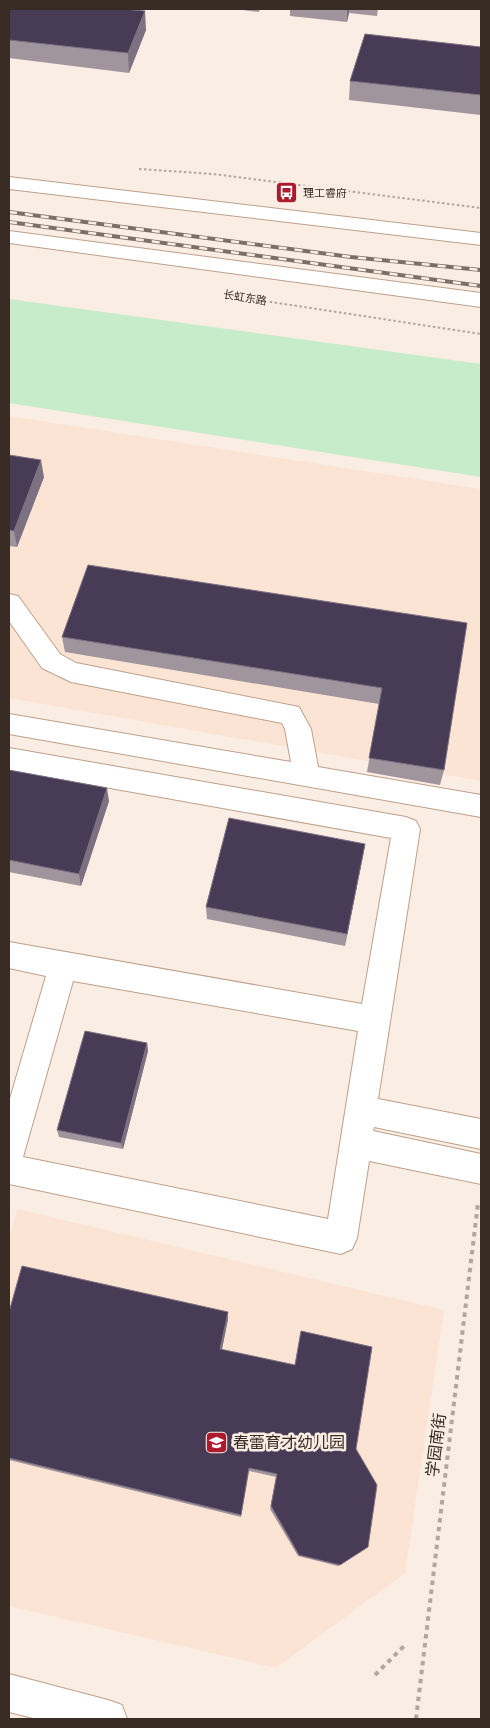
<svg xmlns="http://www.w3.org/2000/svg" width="490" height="1728" font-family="Figtree,'Noto Sans SC',sans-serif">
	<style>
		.built { fill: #fce4d4 }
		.green { fill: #c6ecc9 }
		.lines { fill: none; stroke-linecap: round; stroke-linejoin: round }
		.minor-casing { stroke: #bfa08b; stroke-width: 2 }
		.major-casing { stroke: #bfa08b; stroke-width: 2 }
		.path-far1 { stroke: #b3a69d; stroke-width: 2; stroke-dasharray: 2.5 2.5; stroke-linecap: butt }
		.path { stroke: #b3a69d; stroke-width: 4; stroke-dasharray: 4.5 4.5; stroke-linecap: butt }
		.minor { fill: #fff; fill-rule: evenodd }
		.major { fill: #fff; fill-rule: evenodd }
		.rail-casing { stroke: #7c6f67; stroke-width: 4 }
		.rail { stroke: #faede4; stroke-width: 2.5; stroke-dasharray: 8; stroke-linecap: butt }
		.wall { fill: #a0949d }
		.shaded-wall { fill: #7d7081 }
		.building { fill: #473b56; stroke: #7d7081 }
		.labels { text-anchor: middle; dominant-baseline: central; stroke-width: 5; stroke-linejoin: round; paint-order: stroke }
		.far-poi-label { font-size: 11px; fill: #382c24; stroke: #faede4; text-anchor: start }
		.far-street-label { font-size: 11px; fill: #382c24; stroke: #faede4 }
		.near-poi-label { font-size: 16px; fill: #382c24; stroke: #faede4; text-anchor: start }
		.near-street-label { font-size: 16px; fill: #382c24; stroke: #faede4 }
	</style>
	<rect width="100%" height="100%" fill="#faede4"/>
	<path class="built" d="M 9,416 L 481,489 L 481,781 L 9,698 Z
		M 17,1209 L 444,1310 L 405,1573 L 276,1668 L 9,1606 L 9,1238 Z"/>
	<path class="green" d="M 9,299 L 481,364 L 481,477 L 9,403 Z"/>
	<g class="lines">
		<defs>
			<path id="minor" d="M 9,594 L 18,596 L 60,654 L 76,663 L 299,707 L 311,729 L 318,767 L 481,795 L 481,817 L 9,734 L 9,714 L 291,762 L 285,729 L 282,723 L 71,682 L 42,668 L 9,621 Z
				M 9,748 L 406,817 L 416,821 L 420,829 L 378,1099 L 481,1119 L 481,1149 L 374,1127 L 373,1131 L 481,1154 L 481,1184 L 369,1161 L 357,1238 L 352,1249 L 341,1254 L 9,1184 L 9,1102 L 46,976 L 9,968 L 9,942 L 362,1004 L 391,838 L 9,770 ZM 73,981 L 358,1031 L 328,1219 L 23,1157 Z
				M 9,1674 L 108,1700 L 122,1705 L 127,1719 L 37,1719 L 9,1712 Z"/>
			<path id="major" d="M 9,177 L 481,233 L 481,245 L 9,189 Z
				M 9,231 L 481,293 L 481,307 L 9,243 Z"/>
		</defs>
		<use href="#minor" class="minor-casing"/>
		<use href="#major" class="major-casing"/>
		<path class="path-far1" d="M 139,169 L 213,174 L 481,208
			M 245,298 L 481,334"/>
		<path class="path" d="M 375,1675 L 405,1645
			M 416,1719 L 478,1203"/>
		<use href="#minor" class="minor"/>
		<use href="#major" class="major"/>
		<defs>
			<path id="rail" d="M 9,212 L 351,257 L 481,270
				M 9,222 L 481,286"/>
		</defs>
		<use href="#rail" class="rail-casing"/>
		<use href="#rail" class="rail"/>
	</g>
	<path class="wall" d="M 9,9 L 146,30 L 129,73 L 9,58 Z
		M 235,9 L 260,9 L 259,12 Z
		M 290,9 L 378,9 L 377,16 L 349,13 L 347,22 L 290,16 Z
		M 481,47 L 481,115 L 349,100 L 350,81 Z
		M 9,455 L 44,477 L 17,547 L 9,546 Z
		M 467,623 L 444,770 L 440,785 L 367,772 L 379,704 L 65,652 L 62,637 Z
		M 9,770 L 109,801 L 81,886 L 9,872 Z
		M 365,844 L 345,946 L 207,919 L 206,907 Z
		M 147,1043 L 148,1051 L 123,1149 L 59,1137 L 57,1130 Z
		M 9,1312 L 228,1312 L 228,1319 L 222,1349 L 356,1449 L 340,1565 L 338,1566 L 298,1556 L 270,1509 L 276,1477 L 249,1471 L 241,1517 L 9,1460 Z"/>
	<path class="shaded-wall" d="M 347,9 L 349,9 L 349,13 L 347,22 Z
		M 145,11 L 146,30 L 129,73 L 128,53 Z
		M 41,460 L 44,477 L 17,547 L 14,531 Z
		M 107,788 L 109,801 L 81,886 L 79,874 Z
		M 365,844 L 363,856 L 345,946 L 347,934 Z
		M 147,1043 L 148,1051 L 123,1149 L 121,1143 Z
		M 228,1312 L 228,1319 L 221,1354 L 220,1349 Z"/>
	<path class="building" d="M 9,9 L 123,9 L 145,11 L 128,53 L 9,40 Z
		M 365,34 L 481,47 L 481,95 L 350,81 Z
		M 9,455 L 41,460 L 14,531 L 9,530 Z
		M 88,565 L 467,623 L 444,770 L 369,758 L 382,688 L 62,637 Z
		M 9,770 L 107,788 L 79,874 L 9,860 Z
		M 229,818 L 365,844 L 347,934 L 206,907 Z
		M 85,1031 L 147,1043 L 121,1143 L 57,1130 Z
		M 22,1266 L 228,1312 L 220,1349 L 295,1365 L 301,1331 L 372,1347 L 356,1449 L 377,1485 L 368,1547 L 340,1565 L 299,1555 L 271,1506 L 277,1474 L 249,1468 L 241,1515 L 9,1458 L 9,1312 Z"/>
	<defs>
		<symbol id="bus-square" viewBox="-11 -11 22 22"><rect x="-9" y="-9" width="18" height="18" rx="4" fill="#ad192d" stroke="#faede4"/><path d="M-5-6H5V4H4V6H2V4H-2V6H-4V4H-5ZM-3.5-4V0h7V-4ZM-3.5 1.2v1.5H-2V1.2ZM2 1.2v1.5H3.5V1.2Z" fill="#fff"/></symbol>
		<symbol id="school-square" viewBox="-11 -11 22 22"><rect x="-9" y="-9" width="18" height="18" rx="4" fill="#ad192d" stroke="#faede4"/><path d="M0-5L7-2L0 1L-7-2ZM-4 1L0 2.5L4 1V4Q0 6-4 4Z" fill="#fff"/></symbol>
	</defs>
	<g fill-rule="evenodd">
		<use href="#bus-square" x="274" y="180" width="25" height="25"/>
		<use href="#school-square" x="204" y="1430" width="25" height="25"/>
	</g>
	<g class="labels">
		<g class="far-poi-label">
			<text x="303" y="193">理工睿府</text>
		</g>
		<g class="far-street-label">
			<text transform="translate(245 298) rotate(9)">长虹东路</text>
		</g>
		<g class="near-poi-label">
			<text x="233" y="1442">春蕾育才幼儿园</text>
		</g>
		<g class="near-street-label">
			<text transform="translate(436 1445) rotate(-83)">学园南街</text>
		</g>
	</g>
	<rect width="490" height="1728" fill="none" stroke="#382c24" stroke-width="20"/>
</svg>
